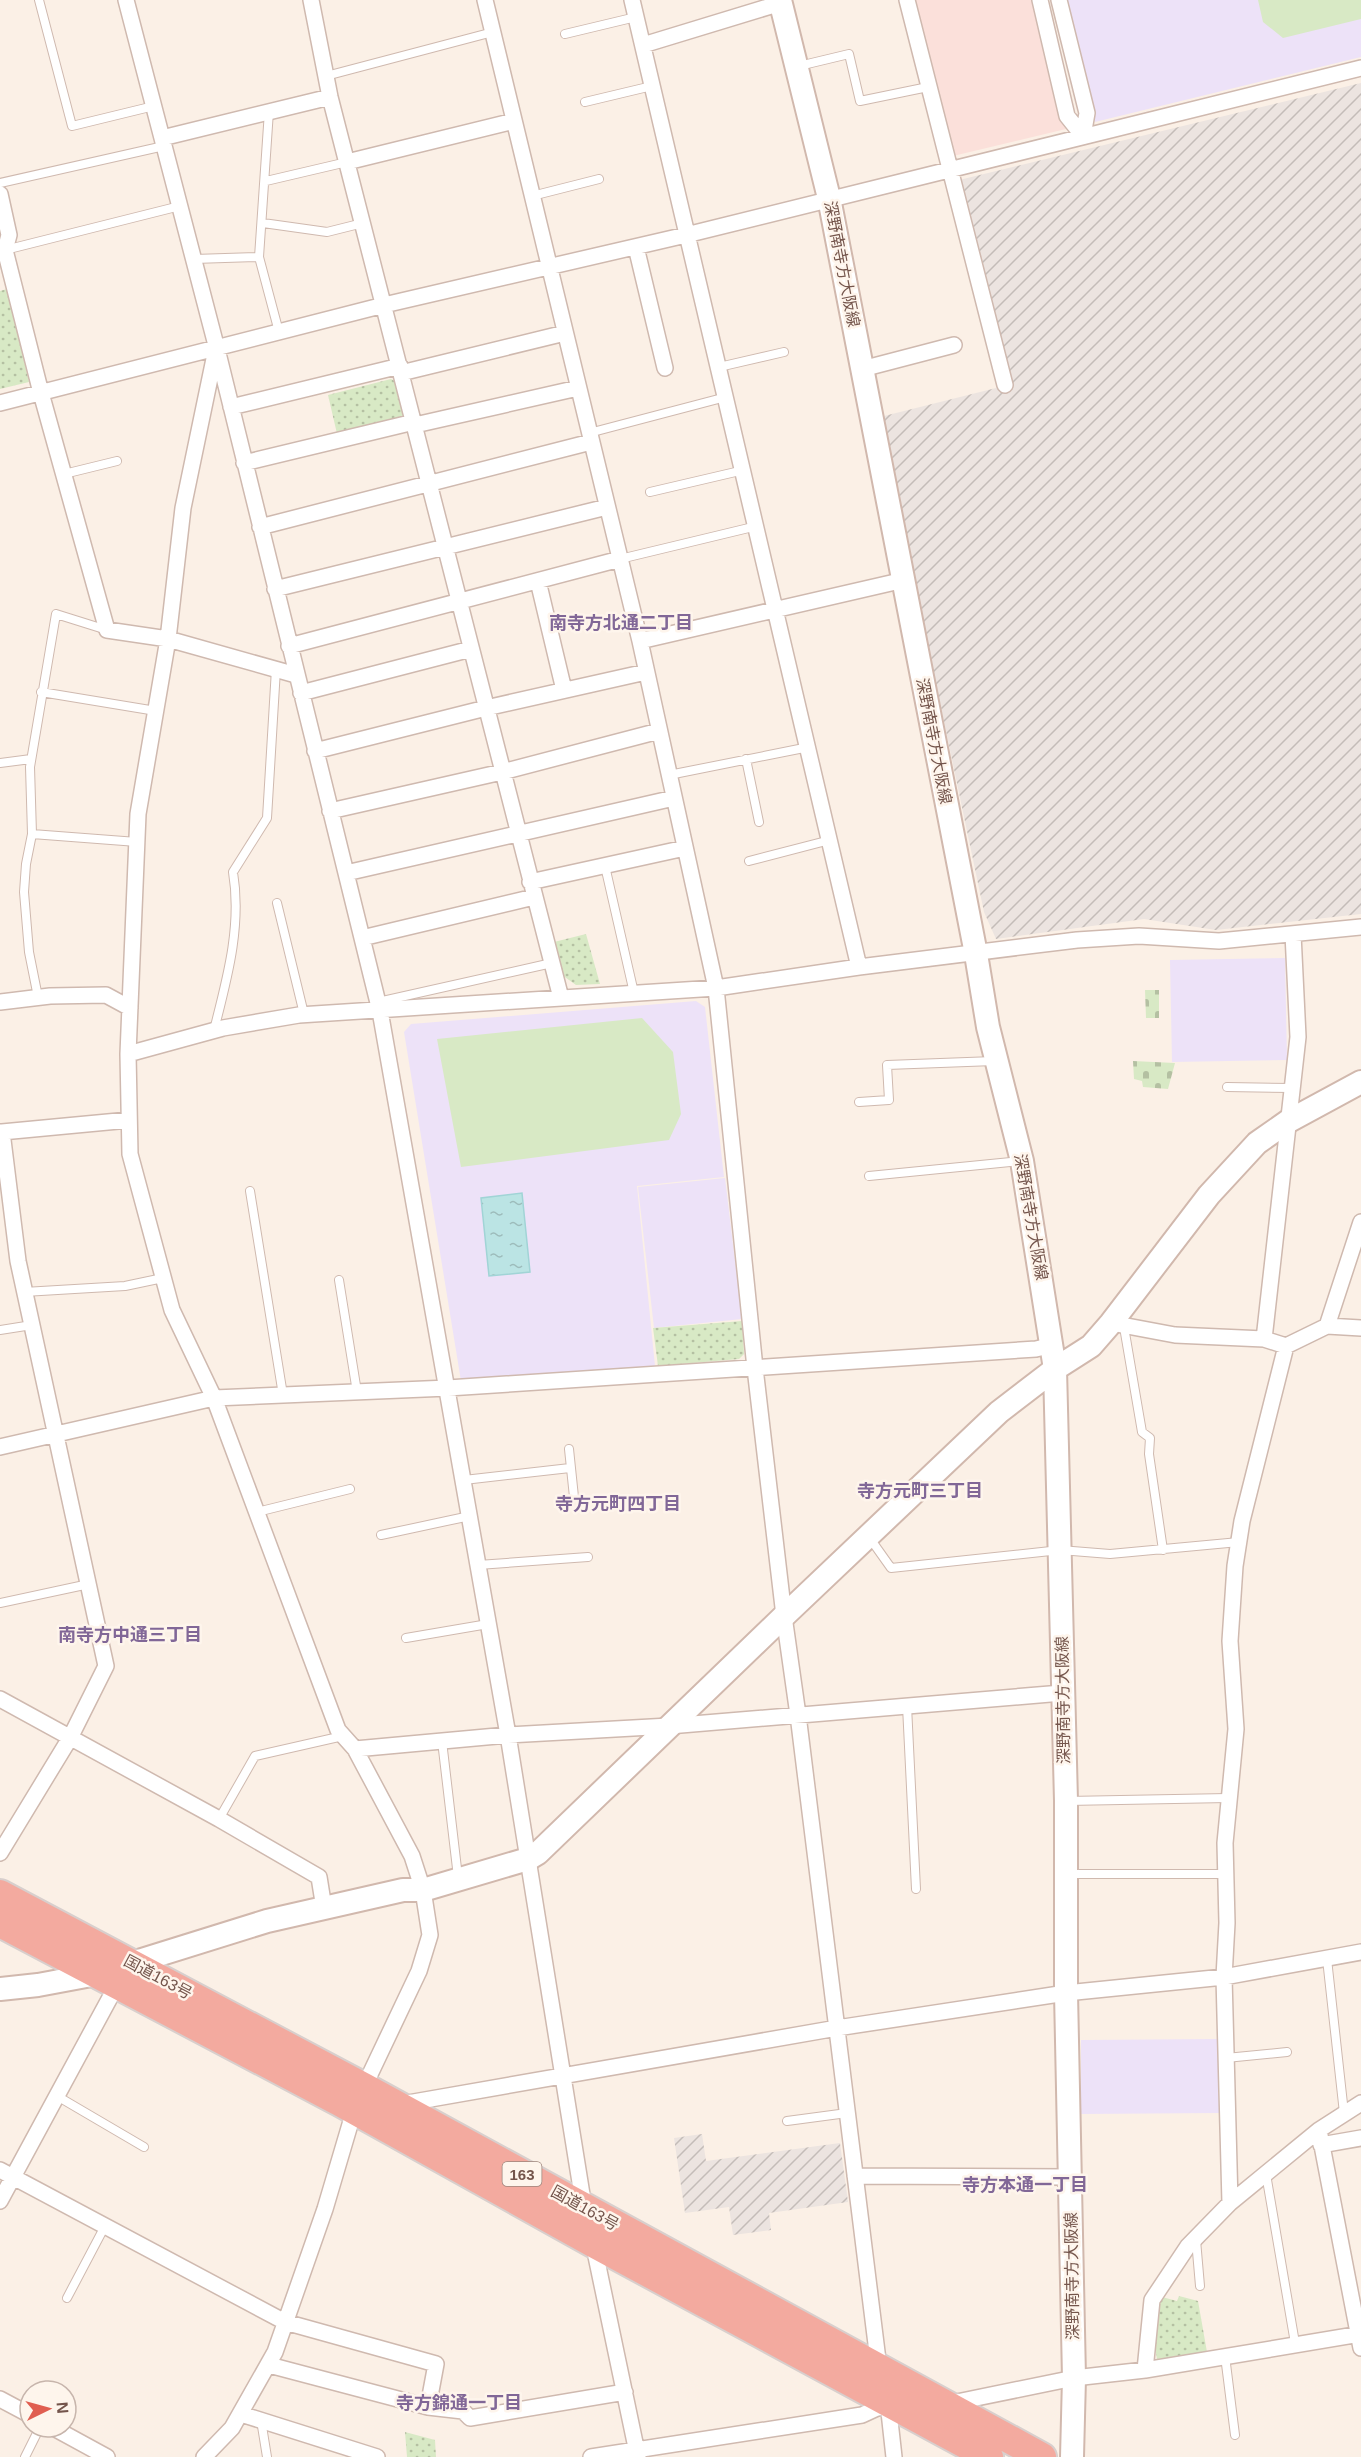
<svg xmlns="http://www.w3.org/2000/svg" width="1361" height="2457" font-family="Arial,'Noto Sans JP',sans-serif">
	<style>
		.commercial { fill: #fbe0da }
		.industrial { fill: url(#industrial-furrows) }
		.education { fill: #ede2f8 }
		.cemetery { fill: url(#cemetery-stones) }
		.park { fill: url(#park-dots) }
		.garden { fill: #d8e9c5 }
		.water { fill: url(#water-ripples); stroke: #a1d4d6; stroke-width: 1.5 }
		.lines { fill: none; stroke-linecap: round; stroke-linejoin: round }
		.lane-casing { stroke: #cfb9af; stroke-width: 10 }
		.street-casing { stroke: #cfb9af; stroke-width: 18 }
		.secondary-casing { stroke: #d1b8ad; stroke-width: 26 }
		.highway-casing { stroke: #d8cfcd; stroke-width: 32 }
		.lane { stroke: #fff; stroke-width: 8 }
		.street { stroke: #fff; stroke-width: 15 }
		.secondary { stroke: #fff; stroke-width: 22 }
		.highway { stroke: #f3aa9f; stroke-width: 28 }
		.labels { text-anchor: middle; dominant-baseline: central; stroke-width: 5; stroke-linejoin: round; paint-order: stroke }
		.shield { fill: #fef5ec; stroke: #9d857c; stroke-width: 1.5 }
		.shield-label { font-size: 15px; font-weight: bold; fill: #74554c }
		.street-label { font-size: 16px; fill: #74554c; stroke: #fef5ec }
		.neighbourhood-label { font-size: 18px; font-weight: bold; fill: #816797; stroke: #fef5ec }
	</style>
	<defs>
		<pattern id="industrial-furrows" width="10" height="10" patternUnits="userSpaceOnUse" patternTransform="scale(1.5)"><rect width="10" height="10" fill="#ece4e0"/><path d="M-1 1l2-2M0 10L10 0M9 11l2-2" fill="none" stroke="#c4bcb8"/></pattern>
		<pattern id="cemetery-stones" width="16" height="16" patternUnits="userSpaceOnUse" patternTransform="scale(1.5)"><rect width="16" height="16" fill="#d8e9c5"/><path d="M2 7V4a2 2 0 0 1 4 0v3zM10 15v-3a2 2 0 0 1 4 0v3z" fill="#b4c0a2"/></pattern>
		<pattern id="park-dots" width="8" height="8" patternUnits="userSpaceOnUse" patternTransform="scale(1.5)"><rect width="8" height="8" fill="#d8e9c5"/><path d="M2 2h.1M6 6h.1" fill="none" stroke="#b4c0a2" stroke-width="1.8" stroke-linecap="round"/></pattern>
		<pattern id="water-ripples" width="26" height="14" patternUnits="userSpaceOnUse" patternTransform="scale(1.5)"><rect width="26" height="14" fill="#bbe4e4"/><path d="M2 4q2-2 4 0t4 0M15 11q2-2 4 0t4 0" fill="none" stroke="#9dbcbb"/></pattern>
	</defs>
	<rect width="100%" height="100%" fill="#fbf0e6"/>
	<path class="commercial" d="M 915,0 L 1034,0 L 1066,129 L 953,156 Z"/>
	<path class="industrial" d="M 1361,83 L 1361,914 L 1216,930 L 1144,919 L 996,939 L 984,912 L 880,417 L 1008,385 L 955,181 Z
		M 702,2134 L 706,2161 L 840,2143 L 848,2202 L 769,2213 L 771,2230 L 733,2235 L 729,2207 L 685,2213 L 674,2138 Z"/>
	<path class="education" d="M 1066,0 L 1361,0 L 1361,57 L 1095,122 Z
		M 1285,958 L 1287,1060 L 1172,1062 L 1170,960 Z
		M 696,1001 L 705,1007 L 724,1177 L 637,1186 L 655,1366 L 461,1381 L 404,1032 L 411,1024 Z
		M 725,1178 L 742,1319 L 654,1328 L 638,1187 Z
		M 1219,2039 L 1220,2113 L 1081,2114 L 1081,2040 Z"/>
	<path class="cemetery" d="M 1145,990 L 1159,990 L 1159,1018 L 1146,1018 Z
		M 1133,1061 L 1175,1063 L 1168,1089 L 1143,1087 L 1142,1081 L 1134,1079 Z"/>
	<path class="park" d="M 7,289 L 29,382 L 0,389 L 0,291 Z
		M 391,379 L 399,383 L 407,415 L 403,422 L 338,438 L 328,395 Z
		M 586,934 L 600,984 L 576,985 L 562,975 L 554,942 Z
		M 742,1321 L 744,1354 L 739,1359 L 658,1366 L 653,1328 Z
		M 1179,2296 L 1198,2301 L 1207,2352 L 1157,2359 C 1154,2343 1151,2310 1162,2297 L 1177,2301 Z
		M 405,2432 L 435,2440 L 436,2457 L 407,2457 Z"/>
	<path class="garden" d="M 1258,0 L 1361,0 L 1361,19 L 1283,38 L 1263,22 Z
		M 642,1018 L 673,1052 L 681,1114 L 669,1140 L 461,1167 L 437,1039 Z"/>
	<path class="water" d="M 522,1193 L 530,1272 L 489,1276 L 481,1198 Z"/>
	<g class="lines">
		<defs>
			<path id="lane" d="M 39,0 L 72,126 L 154,106
				M 565,34 L 636,17
				M 799,66 L 849,54 L 860,101 L 928,87
				M 326,76 L 493,32
				M 585,102 L 652,86
				M 269,111 L 259,257 L 279,332
				M 266,181 L 347,162
				M 0,183 L 164,146
				M 532,196 L 599,179
				M 263,223 L 327,232 L 363,223
				M 5,250 L 180,206
				M 194,259 L 259,257
				M 719,367 L 784,352
				M 589,433 L 726,397
				M 64,474 L 117,461
				M 650,492 L 744,470
				M 620,559 L 757,526
				M 41,692 L 156,711
				M 746,759 L 759,822
				M 0,763 L 31,759
				M 669,775 L 809,747
				M 32,834 L 137,842
				M 749,861 L 830,840
				M 605,866 L 634,993
				M 277,903 L 304,1014
				M 38,997 L 29,952 L 24,892 L 26,864 L 32,834 L 30,767 L 56,614 L 107,630
				M 378,1002 L 552,963
				M 214,1030 C 227,979 242,926 233,872 L 267,818 L 276,669
				M 1227,1087 L 1292,1088
				M 859,1102 L 889,1100 L 887,1065 L 994,1061
				M 869,1176 L 1021,1161
				M 250,1191 L 283,1395
				M 339,1280 L 357,1392
				M 24,1292 L 125,1286 L 163,1278
				M 1124,1327 L 1142,1432 L 1150,1438 L 1149,1454 L 1163,1550
				M 0,1330 L 32,1325
				M 569,1449 L 574,1497
				M 464,1480 L 570,1468
				M 257,1512 L 350,1489
				M 381,1535 L 470,1516
				M 869,1537 L 891,1568 L 1060,1550 L 1110,1554 L 1239,1542
				M 478,1565 L 588,1557
				M 0,1603 L 89,1584
				M 406,1638 L 488,1624
				M 907,1706 L 916,1889
				M 442,1741 L 458,1877
				M 1067,1801 L 1228,1798
				M 219,1819 L 255,1756 L 343,1736
				M 1067,1874 L 1225,1874
				M 1327,1959 L 1344,2113
				M 1226,2058 L 1287,2052
				M 57,2096 L 144,2147
				M 787,2121 L 847,2113
				M 1266,2174 L 1295,2343
				M 1196,2240 L 1200,2286
				M 67,2298 L 105,2226
				M 1225,2356 L 1235,2435
				M 261,2420 L 267,2457
				M 25,2457 L 40,2427"/>
			<path id="street" d="M 126,0 L 217,349 L 380,1011 L 508,1735 L 584,2207
				M 311,0 L 330,97 L 561,998
				M 485,0 L 640,641 L 716,988 L 755,1368 L 784,1616 L 798,1715 L 879,2368
				M 632,0 C 709,322 786,644 859,967
				M 907,0 L 1005,385
				M 1040,0 L 1067,116 L 1083,136
				M 1059,0 L 1087,113 L 1083,136
				M 643,45 L 781,3
				M 162,138 L 330,97
				M 347,162 L 514,121
				M 0,194 L 9,235 L 5,250 L 41,393 L 107,630 L 168,639 L 296,675
				M 636,247 L 665,368
				M 215,354 L 183,508 L 168,639 L 138,814 L 128,1054 L 130,1154 L 172,1310 L 214,1398 L 338,1730 L 355,1749 L 412,1856 L 423,1890 L 430,1935 L 419,1971 L 364,2087
				M 862,369 L 954,345
				M 401,373 L 565,333
				M 0,403 L 384,305 L 686,235 L 1361,68
				M 231,407 L 400,366
				M 415,425 L 578,388
				M 244,463 L 414,422
				M 260,527 L 591,442
				M 538,581 L 564,690
				M 275,589 L 607,507
				M 640,641 L 904,580
				M 289,646 L 620,559
				M 301,693 L 471,649
				M 315,751 L 486,708 L 646,672
				M 330,811 L 502,772 L 659,731
				M 346,873 L 674,798
				M 530,882 L 685,848
				M 362,938 L 534,897
				M 0,1002 L 50,996 L 106,995 L 130,1008
				M 128,1054 L 223,1028 L 299,1015 L 716,988 L 859,967 L 1077,940 L 1139,936 L 1219,941 L 1361,927
				M 0,1132 L 2,1132 L 18,1261 L 106,1666 L 70,1738 L 0,1853
				M 2,1132 L 129,1120
				M 1111,1323 L 1175,1335 L 1264,1339 L 1286,1346 L 1327,1326 L 1361,1328
				M 1327,1326 L 1361,1222
				M 1264,1339 L 1298,1037 L 1293,934
				M 0,1447 L 214,1398 L 448,1388 L 1036,1349 L 1053,1345
				M 0,1699 L 219,1819 L 319,1877 L 324,1908
				M 355,1749 L 508,1735 L 669,1726 L 1062,1693
				M 402,2104 L 837,2028 L 1066,1993 L 1224,1977 L 1361,1952
				M 1319,2130 L 1361,2348
				M 1321,2145 L 1361,2138
				M 0,2170 L 285,2322 L 436,2364 L 428,2407
				M 855,2176 L 1070,2177
				M 0,2201 L 119,1981
				M 1230,2203 L 1319,2130 L 1361,2103
				M 593,2242 L 638,2457
				M 269,2365 L 428,2407 L 463,2411 L 470,2418 L 625,2392
				M 1145,2370 L 1152,2300 L 1188,2246 L 1230,2203 L 1224,1977 L 1227,1923 L 1225,1843 L 1236,1729 L 1230,1641 L 1235,1566 L 1242,1521 L 1286,1346
				M 0,2399 L 30,2415
				M 947,2404 L 1074,2378 L 1145,2370 L 1361,2334
				M 241,2414 L 377,2457
				M 52,2427 L 107,2457
				M 204,2457 L 232,2428 L 275,2352 L 325,2209 L 354,2111
				M 591,2457 L 862,2415 L 888,2403 L 894,2457"/>
			<path id="secondary" d="M 780,0 L 829,198 L 976,954 L 988,1027 L 1022,1161 L 1055,1369 L 1066,1801 L 1066,1993 L 1074,2378 L 1072,2457
				M 0,1989 L 38,1985 L 97,1974 L 267,1921 L 403,1890 L 423,1890 L 528,1859 L 538,1853 L 784,1616 L 999,1412 L 1055,1369 L 1091,1346 L 1111,1323 L 1209,1195 L 1257,1143 L 1287,1122 L 1361,1082"/>
			<path id="highway" d="M 0,1894 L 364,2087 L 1042,2457
				M 0,1923 L 338,2101 L 593,2243 L 989,2457"/>
		</defs>
		<use href="#lane" class="lane-casing"/>
		<use href="#street" class="street-casing"/>
		<use href="#secondary" class="secondary-casing"/>
		<use href="#highway" class="highway-casing"/>
		<use href="#lane" class="lane"/>
		<use href="#street" class="street"/>
		<use href="#secondary" class="secondary"/>
		<use href="#highway" class="highway"/>
	</g>
	<g class="labels">
		<rect class="shield" x="502.5" y="2162" width="39" height="24" rx="4.5"/>
		<g class="shield-label">
			<text x="522" y="2174">163</text>
		</g>
		<g class="street-label">
			<text transform="translate(842 264) rotate(79)">深野南寺方大阪線</text>
			<text transform="translate(934 741) rotate(79)">深野南寺方大阪線</text>
			<text transform="translate(1031 1217) rotate(80)">深野南寺方大阪線</text>
			<text transform="translate(1063 1700) rotate(-91)">深野南寺方大阪線</text>
			<text transform="translate(158 1977) rotate(28)">国道163号</text>
			<text transform="translate(585 2208) rotate(29)">国道163号</text>
			<text transform="translate(1072 2276) rotate(-91)">深野南寺方大阪線</text>
		</g>
		<g class="neighbourhood-label">
			<text x="621" y="623">南寺方北通二丁目</text>
			<text x="920" y="1491">寺方元町三丁目</text>
			<text x="618" y="1504">寺方元町四丁目</text>
			<text x="130" y="1635">南寺方中通三丁目</text>
			<text x="1025" y="2185">寺方本通一丁目</text>
			<text x="459" y="2403">寺方錦通一丁目</text>
		</g>
	</g>
	<g transform="translate(48 2409) rotate(85)"><circle r="28" fill="#fef5ec" stroke="#c7b5ac" stroke-width="1.5"/>
	<path d="M0-4.5L10 22L0 15L-10 22Z" fill="#e05e50"/>
	<text y="-9" font-size="16" font-weight="bold" text-anchor="middle" fill="#74554c">N</text>
	</g>
</svg>
